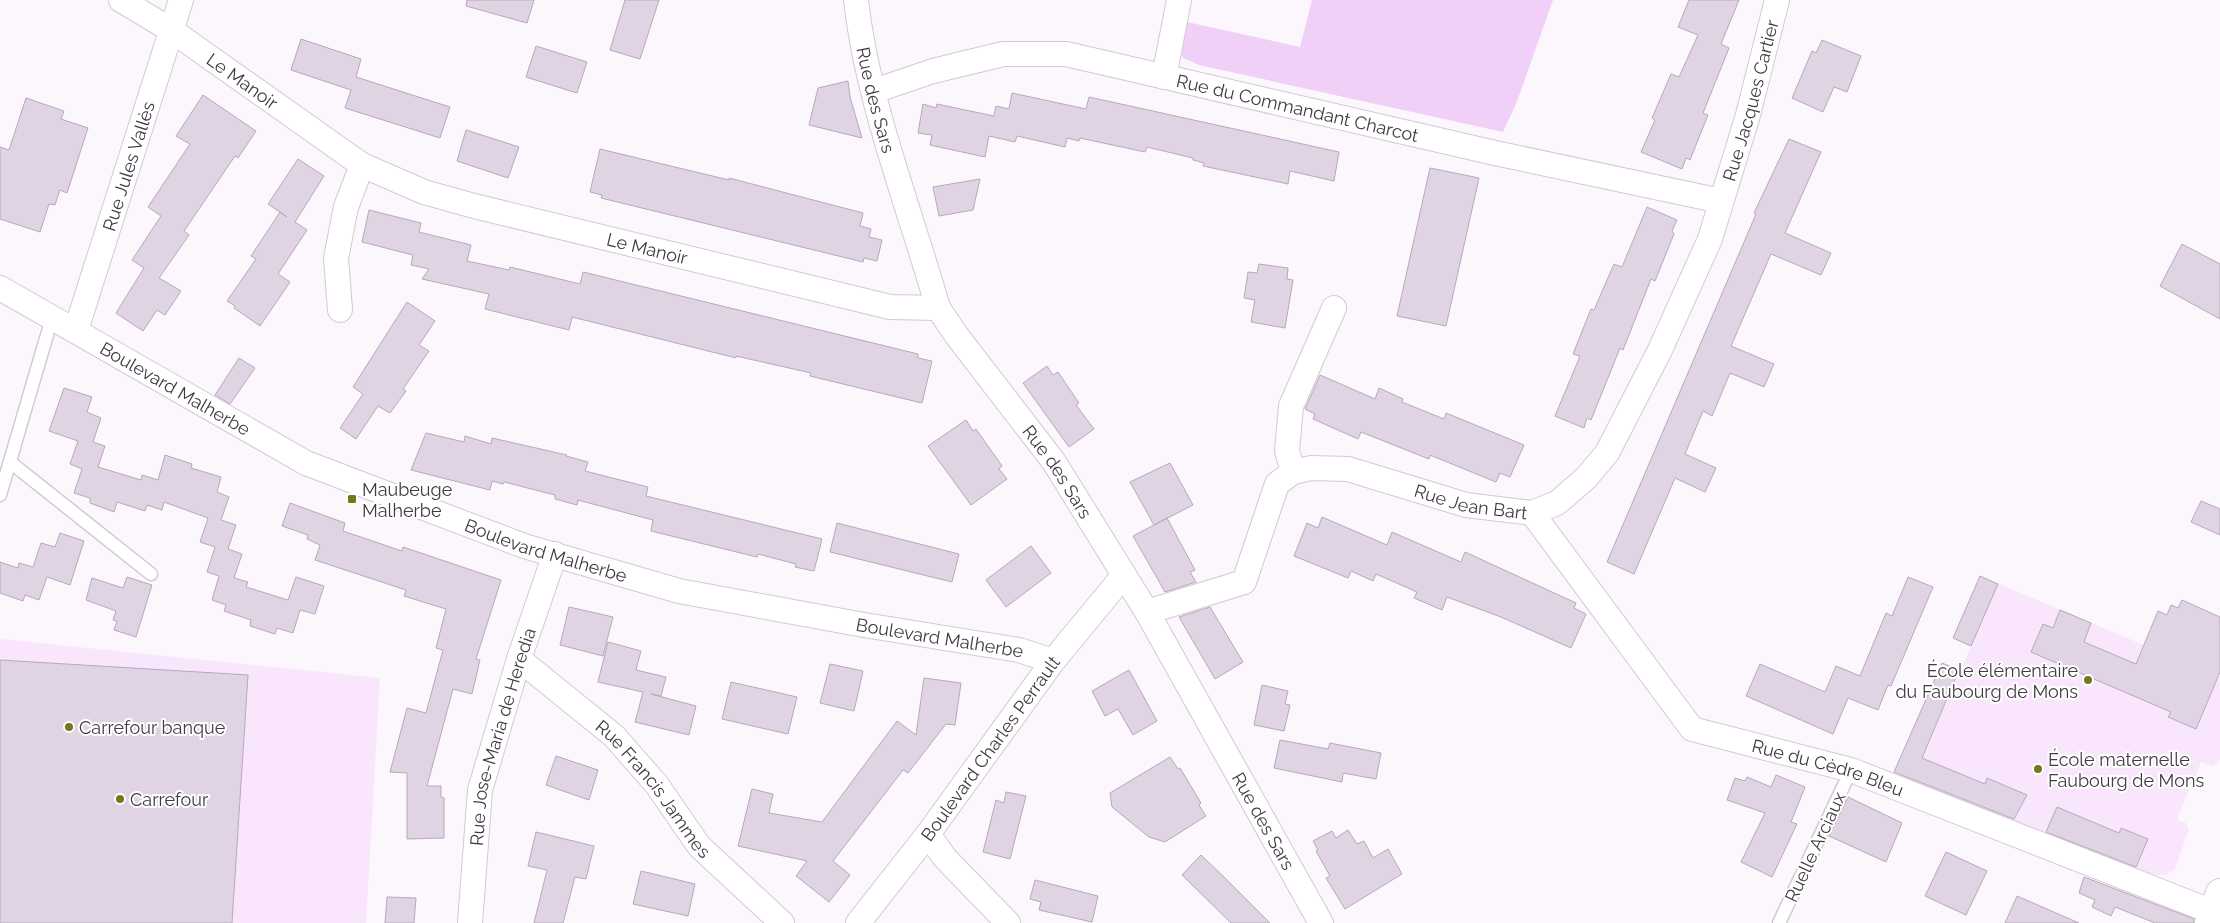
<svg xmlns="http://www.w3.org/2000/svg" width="2220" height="923" font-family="Raleway,sans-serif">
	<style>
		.built { fill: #f9e6fd }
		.grass { fill: #f1d0f7 }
		.building { fill: #e0d3e3; stroke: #b6a9b9 }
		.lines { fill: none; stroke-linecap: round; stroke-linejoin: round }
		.service-casing { stroke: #d5c7d8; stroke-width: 15 }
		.minor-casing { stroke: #d5c7d8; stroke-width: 26 }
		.primary-casing { stroke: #d5c7d8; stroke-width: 30 }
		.service { stroke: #fff; stroke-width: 12 }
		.minor { stroke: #fff; stroke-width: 24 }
		.primary { stroke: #fff; stroke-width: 28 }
		.poi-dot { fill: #75771d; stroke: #fff; stroke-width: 2 }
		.labels { text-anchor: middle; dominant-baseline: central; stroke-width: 4; stroke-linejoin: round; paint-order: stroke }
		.street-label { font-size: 18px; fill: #403b41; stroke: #fff }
		.poi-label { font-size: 18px; fill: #403b41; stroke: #fff; text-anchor: start }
	</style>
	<rect width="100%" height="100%" fill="#fcf6fd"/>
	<path class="built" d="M 1980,576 L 2220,677 L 2220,759 L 2218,763 L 2212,766 L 2201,762 L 2177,819 L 2186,823 L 2189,829 L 2175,869 L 2166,875 L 2133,874 L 1912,781 L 1971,646 L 1953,638 Z
		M 0,639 L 380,678 L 366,923 L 0,923 Z"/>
	<path class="grass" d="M 1312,0 L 1553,0 L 1516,104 L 1503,132 L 1199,65 L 1183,58 L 1180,50 L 1187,22 L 1300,47 Z"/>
	<path class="building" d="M 467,0 L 534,0 L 527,23 L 466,6 Z
		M 625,0 L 659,0 L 640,59 L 610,50 Z
		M 1689,0 L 1739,0 L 1721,44 L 1729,48 L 1703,113 L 1708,115 L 1690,160 L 1686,158 L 1682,169 L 1641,152 L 1655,120 L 1652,118 L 1671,74 L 1679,77 L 1698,35 L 1678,27 Z
		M 301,39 L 361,59 L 356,77 L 450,107 L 440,138 L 345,108 L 351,90 L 291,70 Z
		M 1822,40 L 1861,56 L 1847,92 L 1834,87 L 1823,112 L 1792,98 L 1812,51 L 1816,53 Z
		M 536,46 L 587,62 L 577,93 L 526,77 Z
		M 848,81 L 850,97 L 862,138 L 809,125 L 818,88 Z
		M 1012,93 L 1086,109 L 1089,97 L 1339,152 L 1334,181 L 1290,171 L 1288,184 L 1203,166 L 1204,163 L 1193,160 L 1193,158 L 1147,147 L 1145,152 L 1080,138 L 1079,141 L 1067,138 L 1065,147 L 1017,136 L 1015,142 L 989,136 L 985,157 L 930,145 L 932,135 L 918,133 L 923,104 L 936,108 L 937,104 L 994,116 L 996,106 L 1009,109 Z
		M 203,95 L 256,131 L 238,158 L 235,156 L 184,231 L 189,235 L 159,278 L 181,291 L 165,315 L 157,310 L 143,331 L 116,313 L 144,268 L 132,260 L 161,216 L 148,207 L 190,144 L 176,136 Z
		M 26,98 L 64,111 L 61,119 L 88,128 L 67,193 L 60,190 L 55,205 L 49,204 L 40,232 L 0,219 L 0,147 L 9,150 Z
		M 466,130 L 519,147 L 508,178 L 457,161 Z
		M 1789,139 L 1821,152 L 1785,233 L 1831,253 L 1821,275 L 1771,254 L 1731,346 L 1774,364 L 1764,387 L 1730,373 L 1712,416 L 1703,411 L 1685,454 L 1716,468 L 1705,492 L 1675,478 L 1634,574 L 1607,562 L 1756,214 L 1754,213 Z
		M 600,149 L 729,180 L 729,178 L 863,213 L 860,226 L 871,229 L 869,237 L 882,240 L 877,261 L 864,258 L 863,262 L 601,198 L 602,195 L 590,192 Z
		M 298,159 L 324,176 L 295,222 L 307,230 L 278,274 L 290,282 L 260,326 L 234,308 L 235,306 L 227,301 L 256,259 L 251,256 L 280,212 L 287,217 L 268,204 Z
		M 1430,168 L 1479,178 L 1446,326 L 1397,316 Z
		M 980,179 L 973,210 L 939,216 L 933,187 Z
		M 1647,207 L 1677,220 L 1672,231 L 1674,234 L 1655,281 L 1651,279 L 1623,350 L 1620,348 L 1591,420 L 1587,418 L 1584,428 L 1555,416 L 1580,356 L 1573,354 L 1591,309 L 1594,310 L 1614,264 L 1622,267 Z
		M 369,210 L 421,223 L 419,232 L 471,245 L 467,261 L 509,270 L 510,267 L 580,284 L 583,272 L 918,354 L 918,358 L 932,361 L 922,403 L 810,376 L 811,373 L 736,356 L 736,358 L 572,317 L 569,330 L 485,309 L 489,294 L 422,279 L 429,269 L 411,265 L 413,255 L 362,242 Z
		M 2182,244 L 2220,264 L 2220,319 L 2160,286 Z
		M 1259,264 L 1288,268 L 1287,279 L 1293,280 L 1285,328 L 1251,322 L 1255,300 L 1244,298 L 1248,272 L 1257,273 Z
		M 407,302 L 435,321 L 419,345 L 429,351 L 403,389 L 406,391 L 390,413 L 378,406 L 356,439 L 340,428 L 363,394 L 353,387 Z
		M 239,358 L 255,368 L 230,404 L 215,395 Z
		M 1047,366 L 1053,375 L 1058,372 L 1079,403 L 1076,405 L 1094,429 L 1069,447 L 1023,383 Z
		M 1320,375 L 1375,399 L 1379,388 L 1403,399 L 1402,402 L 1444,419 L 1446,413 L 1524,445 L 1510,477 L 1500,473 L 1496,482 L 1430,455 L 1429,459 L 1361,432 L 1358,439 L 1313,419 L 1315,414 L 1305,409 Z
		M 64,388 L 92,397 L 87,412 L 101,418 L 93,442 L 105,446 L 98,467 L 141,480 L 142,475 L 158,480 L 165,455 L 192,464 L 191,468 L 221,477 L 217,492 L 229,497 L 221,520 L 236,525 L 228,549 L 242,554 L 234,578 L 248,582 L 246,587 L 288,600 L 296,577 L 324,586 L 315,614 L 300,610 L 293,633 L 277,628 L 275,634 L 250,626 L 251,620 L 224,611 L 226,605 L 212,600 L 219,576 L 207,572 L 215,547 L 200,542 L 208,518 L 164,502 L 162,510 L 147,505 L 145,511 L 117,502 L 114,512 L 90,503 L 90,498 L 74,493 L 82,469 L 70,464 L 78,441 L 49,431 Z
		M 966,420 L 973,431 L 976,429 L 1002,466 L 999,469 L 1007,479 L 971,505 L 928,446 Z
		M 426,433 L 464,442 L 465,436 L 491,444 L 492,438 L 567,455 L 566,456 L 588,462 L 585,471 L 648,487 L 646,496 L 822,539 L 814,571 L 795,567 L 796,564 L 758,554 L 757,557 L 651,531 L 653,520 L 604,507 L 578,500 L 577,505 L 555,499 L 555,495 L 504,482 L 503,484 L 492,481 L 490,490 L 411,470 Z
		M 1170,463 L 1193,505 L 1154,525 L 1130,482 Z
		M 2201,501 L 2220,509 L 2220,535 L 2191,522 Z
		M 290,503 L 345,523 L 343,531 L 402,551 L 403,547 L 501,580 L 476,659 L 480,660 L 472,694 L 453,689 L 427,786 L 441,786 L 441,797 L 444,798 L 444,838 L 407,839 L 407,773 L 390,772 L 407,708 L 426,713 L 443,650 L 436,648 L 446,609 L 404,596 L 406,590 L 315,560 L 320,545 L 307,539 L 308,535 L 282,526 Z
		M 1322,517 L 1387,545 L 1392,532 L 1461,562 L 1465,552 L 1576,603 L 1574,608 L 1586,614 L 1571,648 L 1501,617 L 1447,597 L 1442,610 L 1414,598 L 1417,592 L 1376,574 L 1373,581 L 1351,571 L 1348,578 L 1294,556 L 1307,523 L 1318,528 Z
		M 1167,518 L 1195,570 L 1190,572 L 1196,582 L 1165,592 L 1133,536 Z
		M 837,523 L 959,554 L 952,582 L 830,552 Z
		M 60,533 L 84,541 L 70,585 L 47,577 L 39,600 L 25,595 L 23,601 L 0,593 L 0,562 L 18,568 L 19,563 L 33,567 L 41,543 L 55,547 Z
		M 1031,546 L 1051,573 L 1006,607 L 986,580 Z
		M 1980,576 L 1998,584 L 1971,646 L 1953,638 Z
		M 127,577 L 152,585 L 136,637 L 114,630 L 117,621 L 113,620 L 116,611 L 86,600 L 92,578 L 123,588 Z
		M 1908,577 L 1933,587 L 1891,686 L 1888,685 L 1878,710 L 1848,698 L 1833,734 L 1746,696 L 1760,664 L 1825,692 L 1836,666 L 1860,676 L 1886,613 L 1892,616 Z
		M 2182,600 L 2220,617 L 2220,672 L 2196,729 L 2168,717 L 2171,712 L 2031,652 L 2043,624 L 2053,628 L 2060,610 L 2091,623 L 2084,642 L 2136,664 L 2158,611 L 2167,615 L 2171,605 L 2178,608 Z
		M 569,607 L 613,617 L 603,656 L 560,645 Z
		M 1210,607 L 1243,662 L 1215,679 L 1179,617 Z
		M 608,642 L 641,651 L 636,670 L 666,677 L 661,696 L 651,694 L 696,706 L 689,735 L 635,722 L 643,692 L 598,682 Z
		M 0,660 L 248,675 L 232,923 L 0,923 Z
		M 1942,663 L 1959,670 L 1922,758 L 1985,784 L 1987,778 L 2027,795 L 2014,819 L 1894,772 Z
		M 830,664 L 863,671 L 854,711 L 820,703 Z
		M 1129,670 L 1157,721 L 1133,735 L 1118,709 L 1105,716 L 1092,691 Z
		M 924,678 L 961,683 L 955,725 L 946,724 L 908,773 L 903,770 L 833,861 L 850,875 L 829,902 L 796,876 L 807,861 L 738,846 L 752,789 L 773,794 L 769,813 L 822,822 L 897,721 L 916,735 Z
		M 731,682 L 797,697 L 788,734 L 722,719 Z
		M 1262,685 L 1288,691 L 1285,704 L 1290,705 L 1284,731 L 1254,725 Z
		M 1280,740 L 1328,749 L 1330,743 L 1381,753 L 1376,779 L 1343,773 L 1342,782 L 1274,768 Z
		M 556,756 L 598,770 L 589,800 L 546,785 Z
		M 1170,757 L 1178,769 L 1180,768 L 1201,803 L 1199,805 L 1206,816 L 1165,842 L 1149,837 L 1112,807 L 1110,793 Z
		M 1776,775 L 1805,787 L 1791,822 L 1797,824 L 1772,877 L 1741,862 L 1765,813 L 1727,800 L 1735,778 L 1745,781 L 1747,777 L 1771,787 Z
		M 1006,792 L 1026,796 L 1010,859 L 983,852 L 996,800 L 1004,803 Z
		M 1848,797 L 1902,823 L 1886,862 L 1829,836 Z
		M 2057,807 L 2119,833 L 2121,828 L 2148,839 L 2136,867 L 2046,832 Z
		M 1348,830 L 1357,844 L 1364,841 L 1373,858 L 1388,849 L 1402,874 L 1345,909 L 1326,878 L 1330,876 L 1316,851 L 1318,850 L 1313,841 L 1332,831 L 1336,838 Z
		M 536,832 L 594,846 L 586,879 L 575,877 L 563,923 L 534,923 L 547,870 L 528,866 Z
		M 1946,852 L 1987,871 L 1966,915 L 1925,896 Z
		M 1201,855 L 1225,878 L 1270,923 L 1231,923 L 1182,875 Z
		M 641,871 L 695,884 L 688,916 L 633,904 Z
		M 2084,877 L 2194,919 L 2194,923 L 2155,923 L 2115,907 L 2111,916 L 2092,907 L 2095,900 L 2079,893 Z
		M 1035,880 L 1098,896 L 1092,922 L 1039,910 L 1041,902 L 1030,899 Z
		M 2017,896 L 2079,923 L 2005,923 Z
		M 387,897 L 416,898 L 414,923 L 385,923 Z"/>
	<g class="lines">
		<defs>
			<path id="service" d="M 10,462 L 151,574
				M 0,495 L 52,318
				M 1779,923 L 1851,770"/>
			<g id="minor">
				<path id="s1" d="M 121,0 L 171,30 L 362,165 L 424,192 L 474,206 L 890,307 L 938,308"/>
				<path id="s2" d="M 856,0 C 868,105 909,206 938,308 L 957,336 L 1054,462 L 1147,612 L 1321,923"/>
				<path d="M 1164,77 L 1179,0"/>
				<path id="s3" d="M 874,91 L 933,71 L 1003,54 L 1066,54 L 1495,153 L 1721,201"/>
				<path id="s4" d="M 0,288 L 306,463 L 524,546 L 679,591 L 864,625 L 1019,650 L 1053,661"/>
				<path d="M 340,310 L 336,258 L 346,207 L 362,165"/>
				<path id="s5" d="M 76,330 L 181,0"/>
				<path d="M 1293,472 L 1287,451 L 1291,406 L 1334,308"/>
				<path id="s6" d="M 1532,513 L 1692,729 L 1851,770 L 2213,912"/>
				<path id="s7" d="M 1147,612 L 1244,582 L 1277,484 L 1293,472 L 1311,468 L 1348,469 L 1466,505 L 1532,513 L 1557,503 L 1586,478 L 1607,453 L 1660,350 L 1710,239 L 1748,115 L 1777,0"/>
				<path id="s8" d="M 519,659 L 614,736 L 657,785 L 699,846 L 782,923"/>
				<path d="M 928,834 L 945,858 L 1008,923"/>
				<path id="s9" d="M 470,923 L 480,790 L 519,659 L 555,554"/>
				<path id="s10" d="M 858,923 L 928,834 L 1053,661 L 1124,575"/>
			</g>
			<path id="primary" d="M 2209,923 L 2220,893"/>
		</defs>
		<use href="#service" class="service-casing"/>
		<use href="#minor" class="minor-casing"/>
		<use href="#primary" class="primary-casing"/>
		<use href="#service" class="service"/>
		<use href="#minor" class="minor"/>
		<use href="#primary" class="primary"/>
	</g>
	<g class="poi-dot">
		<rect x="347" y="494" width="10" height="10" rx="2.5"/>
		<circle cx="2088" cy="680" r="5"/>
		<circle cx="69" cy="727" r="5"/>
		<circle cx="2038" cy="769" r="5"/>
		<circle cx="120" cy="799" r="5"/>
	</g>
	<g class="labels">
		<g class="street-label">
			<text stroke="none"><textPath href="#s1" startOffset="146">Le Manoir</textPath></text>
			<text stroke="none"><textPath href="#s2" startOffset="102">Rue des Sars</textPath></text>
			<text stroke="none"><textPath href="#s7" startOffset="950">Rue Jacques Cartier</textPath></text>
			<text stroke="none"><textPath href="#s3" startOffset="435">Rue du Commandant Charcot</textPath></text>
			<text stroke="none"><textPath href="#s5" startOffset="172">Rue Jules Vallès</textPath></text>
			<text stroke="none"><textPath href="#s1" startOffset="590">Le Manoir</textPath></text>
			<text stroke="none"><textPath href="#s4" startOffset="202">Boulevard Malherbe</textPath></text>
			<text stroke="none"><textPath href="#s2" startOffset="522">Rue des Sars</textPath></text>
			<text stroke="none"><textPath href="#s7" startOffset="408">Rue Jean Bart</textPath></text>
			<text stroke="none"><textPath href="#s4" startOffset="608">Boulevard Malherbe</textPath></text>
			<text stroke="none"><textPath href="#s4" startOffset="1012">Boulevard Malherbe</textPath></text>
			<text stroke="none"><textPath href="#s9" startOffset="190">Rue Jose-Maria de Heredia</textPath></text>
			<text stroke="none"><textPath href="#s10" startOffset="219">Boulevard Charles Perrault</textPath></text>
			<text stroke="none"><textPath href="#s6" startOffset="410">Rue du Cèdre Bleu</textPath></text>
			<text stroke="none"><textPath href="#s8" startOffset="188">Rue Francis Jammes</textPath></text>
			<text stroke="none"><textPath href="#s2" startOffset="928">Rue des Sars</textPath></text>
			<text transform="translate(1815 847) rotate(-65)">Ruelle Arciaux</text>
		</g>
		<g class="poi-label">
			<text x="362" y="489">Maubeuge<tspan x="362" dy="21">Malherbe</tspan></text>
			<text x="2078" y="670" text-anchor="end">École élémentaire<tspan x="2078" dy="21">du Faubourg de Mons</tspan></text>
			<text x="79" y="727">Carrefour banque</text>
			<text x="2048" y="759">École maternelle<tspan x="2048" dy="21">Faubourg de Mons</tspan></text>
			<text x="130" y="799">Carrefour</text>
		</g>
	</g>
</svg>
